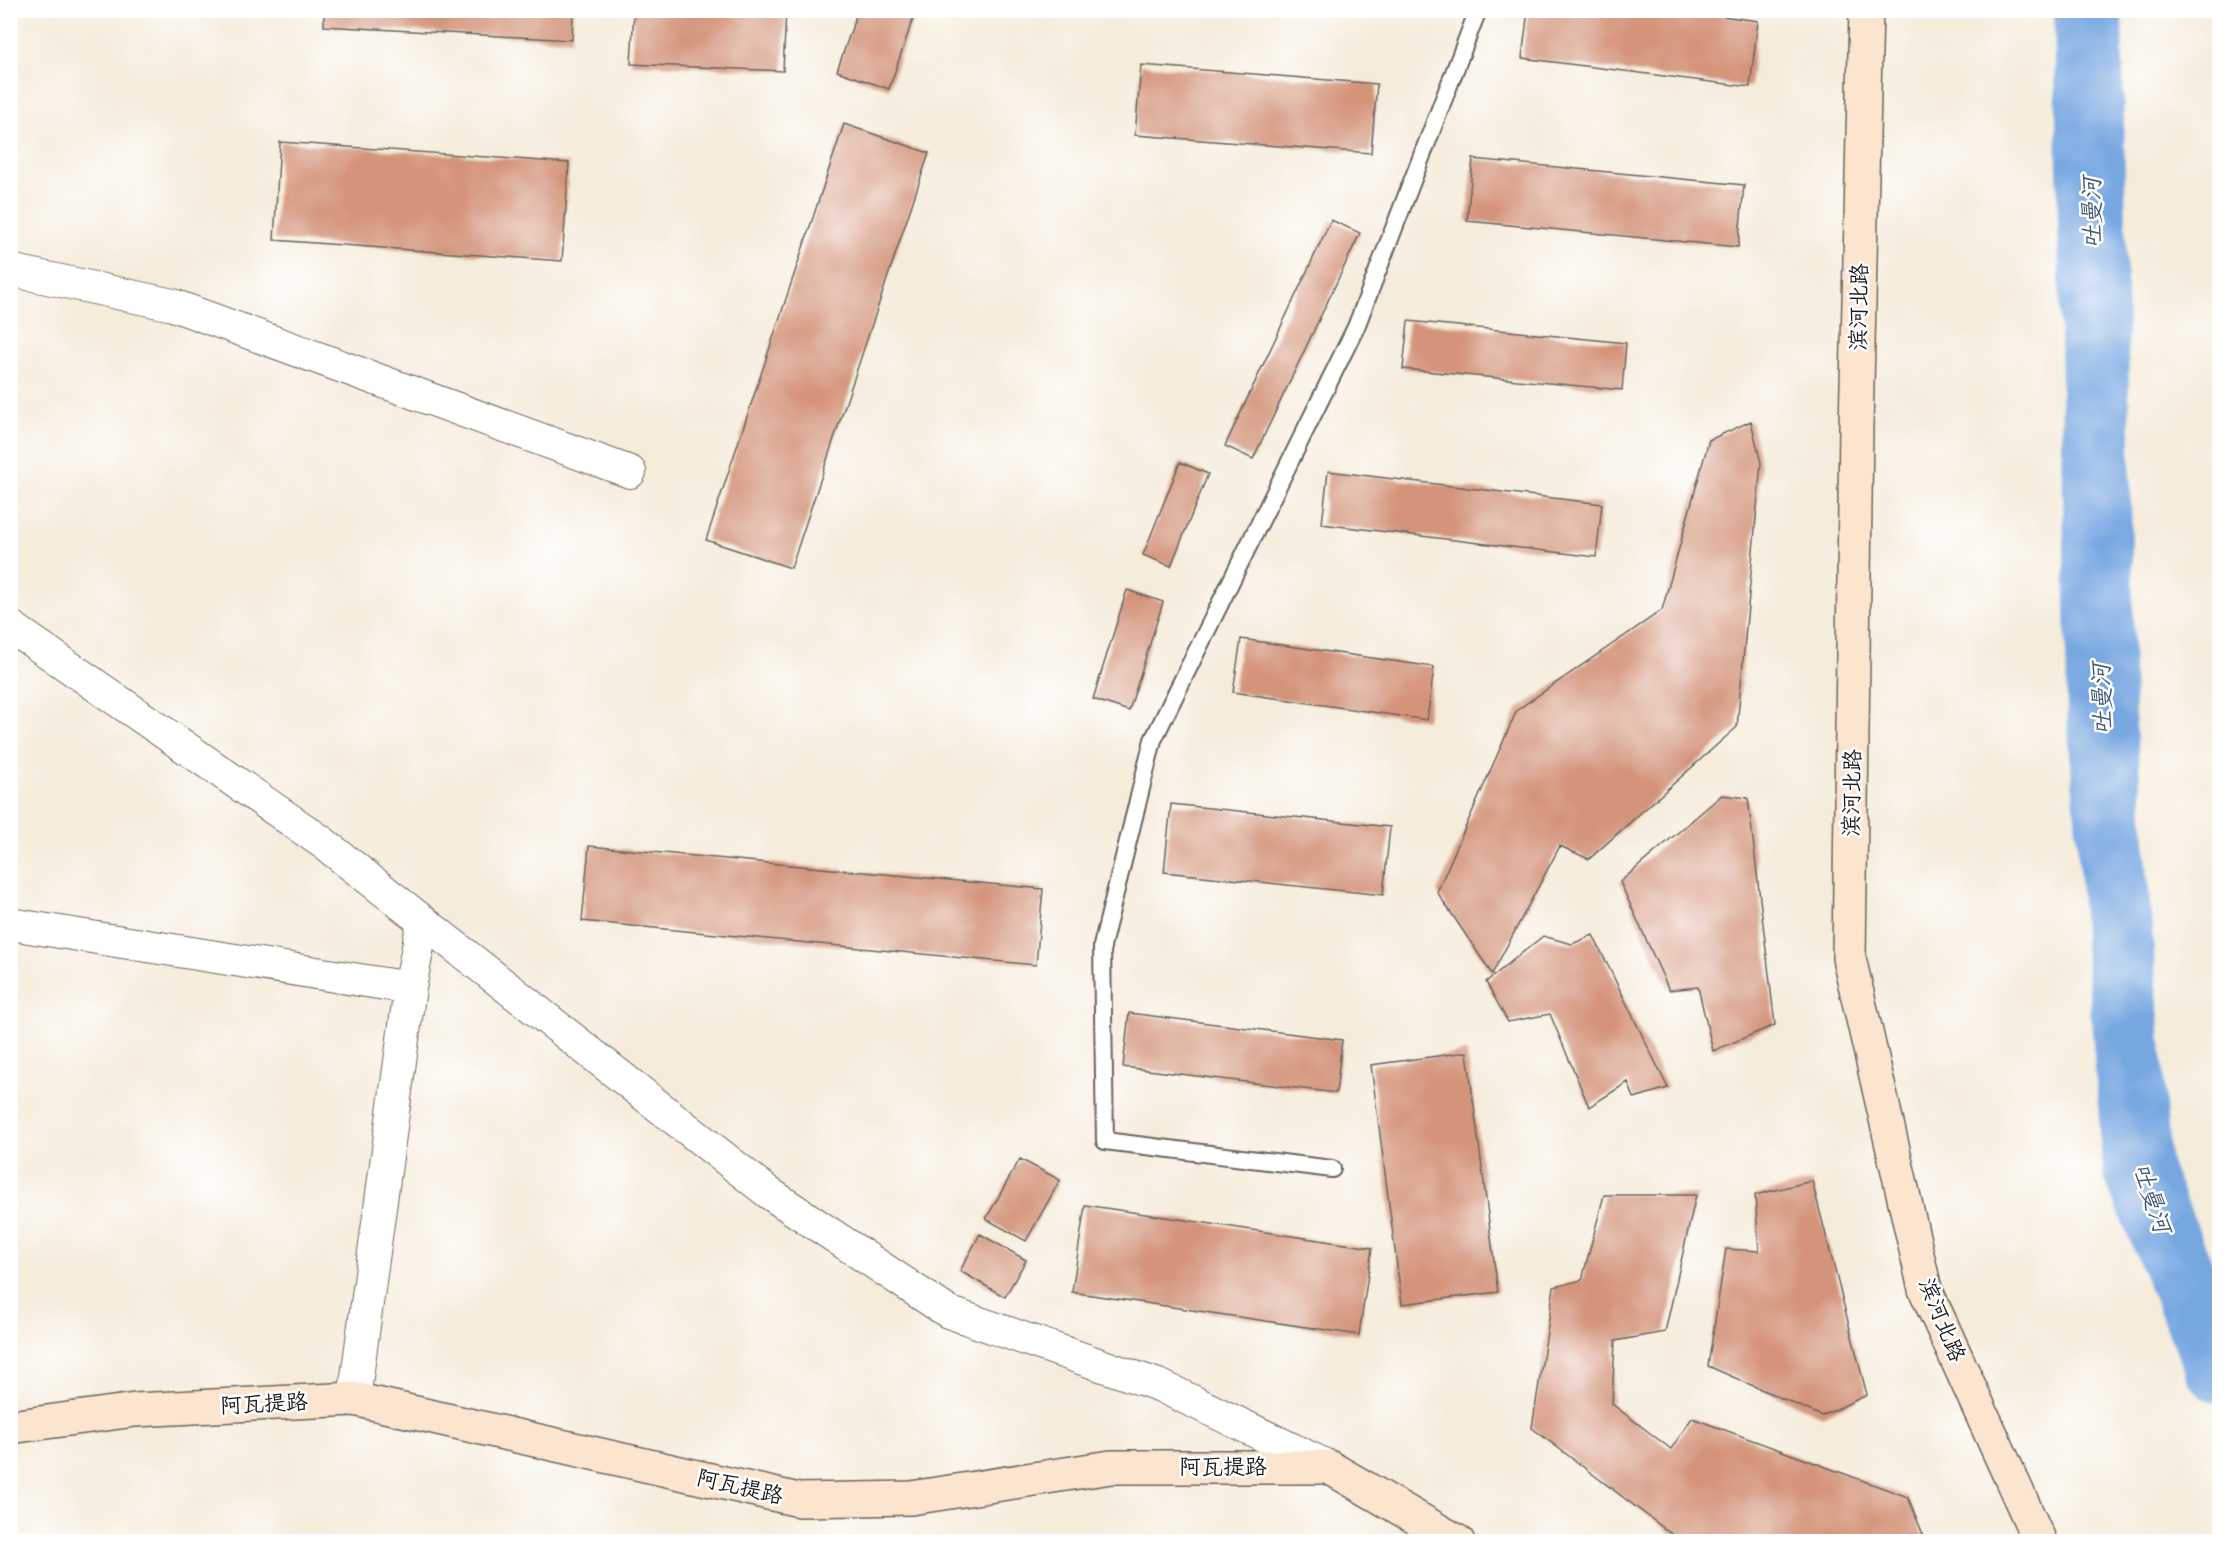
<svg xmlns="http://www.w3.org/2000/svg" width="2230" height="1552" font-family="'Comic Neue','LXGW WenKai TC',sans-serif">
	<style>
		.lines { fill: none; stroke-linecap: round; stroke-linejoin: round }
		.river { stroke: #77a7e1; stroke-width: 68 }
		.building { fill: #d4947a }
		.lane-casing { stroke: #68655e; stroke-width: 20 }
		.street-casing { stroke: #68655e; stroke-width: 34 }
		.secondary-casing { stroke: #68655e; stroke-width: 36 }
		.lane { stroke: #fff; stroke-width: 16 }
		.street { stroke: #fff; stroke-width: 32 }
		.secondary { stroke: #fce5cf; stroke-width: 33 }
		.labels { text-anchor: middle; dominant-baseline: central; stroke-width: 5; stroke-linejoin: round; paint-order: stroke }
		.street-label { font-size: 22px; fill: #1c1c1c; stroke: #fff }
		.water-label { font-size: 24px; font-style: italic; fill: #455b75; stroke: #fff }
	</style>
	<rect width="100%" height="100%" fill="#fff"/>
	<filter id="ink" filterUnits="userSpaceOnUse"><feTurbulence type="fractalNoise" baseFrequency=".0167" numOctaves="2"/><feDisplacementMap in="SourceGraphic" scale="12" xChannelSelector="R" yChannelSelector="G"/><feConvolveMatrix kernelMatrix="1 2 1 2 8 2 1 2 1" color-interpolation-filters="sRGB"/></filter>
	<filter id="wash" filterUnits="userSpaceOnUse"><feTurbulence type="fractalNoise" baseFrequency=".008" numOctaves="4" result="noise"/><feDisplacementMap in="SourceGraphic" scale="24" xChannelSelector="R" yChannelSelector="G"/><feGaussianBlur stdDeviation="1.35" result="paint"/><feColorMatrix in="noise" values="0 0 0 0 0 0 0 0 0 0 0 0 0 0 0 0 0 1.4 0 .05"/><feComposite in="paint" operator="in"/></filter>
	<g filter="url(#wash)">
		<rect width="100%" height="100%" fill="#f5ecda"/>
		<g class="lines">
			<path class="river" d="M 2088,10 L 2101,715 L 2137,1169 L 2220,1369"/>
		</g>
		<g id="blocks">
			<path class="building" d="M 324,10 L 573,10 L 572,40 L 324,26 Z
				M 634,10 L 786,10 L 783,71 L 631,64 Z
				M 858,10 L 916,10 L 889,89 L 837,71 Z
				M 1528,10 L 1678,10 L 1758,21 L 1750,87 L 1522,58 Z
				M 1141,65 L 1377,84 L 1371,153 L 1135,135 Z
				M 844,124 L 929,153 L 791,568 L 706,540 Z
				M 280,142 L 569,163 L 562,261 L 274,240 Z
				M 1473,159 L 1744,185 L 1738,247 L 1467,221 Z
				M 1331,220 L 1360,233 L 1253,459 L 1225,446 Z
				M 1408,321 L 1626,343 L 1622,390 L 1403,369 Z
				M 1751,421 L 1761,463 L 1737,727 L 1589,859 L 1560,846 L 1492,974 L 1437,892 L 1517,710 L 1662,610 L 1709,440 Z
				M 1180,462 L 1208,474 L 1171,566 L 1143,555 Z
				M 1328,471 L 1602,504 L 1596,557 L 1322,524 Z
				M 1127,590 L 1163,602 L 1129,711 L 1093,699 Z
				M 1241,639 L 1434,667 L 1427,720 L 1233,692 Z
				M 1722,795 L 1748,798 L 1775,1025 L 1713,1051 L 1698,987 L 1669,990 L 1620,882 Z
				M 1171,804 L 1390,827 L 1383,895 L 1164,872 Z
				M 589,846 L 1043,889 L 1036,965 L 582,921 Z
				M 1593,935 L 1668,1088 L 1634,1098 L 1628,1082 L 1589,1107 L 1550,1014 L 1508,1022 L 1486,982 L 1543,936 L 1572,944 Z
				M 1129,1013 L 1342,1040 L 1336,1093 L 1123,1067 Z
				M 1467,1052 L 1498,1292 L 1402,1304 L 1371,1065 Z
				M 1020,1159 L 1060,1180 L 1026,1241 L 986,1219 Z
				M 1812,1181 L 1867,1395 L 1822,1416 L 1708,1366 L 1726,1249 L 1759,1251 L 1755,1195 Z
				M 1604,1195 L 1696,1195 L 1665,1332 L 1615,1341 L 1612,1404 L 1671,1449 L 1692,1418 L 1908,1497 L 1926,1542 L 1682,1542 L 1532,1428 L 1554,1287 L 1582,1280 Z
				M 1085,1205 L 1372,1248 L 1359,1335 L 1072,1292 Z
				M 980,1234 L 1026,1260 L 1005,1297 L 960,1271 Z"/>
		</g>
	</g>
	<g filter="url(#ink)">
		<use href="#blocks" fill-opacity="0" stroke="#68655e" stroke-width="1.5"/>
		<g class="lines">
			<defs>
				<path id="lane" d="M 1332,1169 L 1105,1141 L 1102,946 L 1153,740 L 1356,327 L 1478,10"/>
				<path id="street" d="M 10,270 L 173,305 L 630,472
					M 10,626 L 322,842 L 769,1193 L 948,1312 L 1161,1386 L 1329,1467
					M 10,924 L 410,988
					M 354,1399 L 410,988 L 423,921"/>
				<path id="secondary" d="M 1866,10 L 1856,427 L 1849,958 L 1925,1289 L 2040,1542
					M 10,1427 L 135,1410 L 354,1399 L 799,1500 L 911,1498 L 1111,1467 L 1329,1467 L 1458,1542"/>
			</defs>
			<use href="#lane" class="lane-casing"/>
			<use href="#street" class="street-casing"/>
			<use href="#secondary" class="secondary-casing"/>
			<use href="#lane" class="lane"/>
			<use href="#street" class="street"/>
			<use href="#secondary" class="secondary"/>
		</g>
	</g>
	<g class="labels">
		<g class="street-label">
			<text transform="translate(1859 307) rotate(-89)">滨河北路</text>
			<text transform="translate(1852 793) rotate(-89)">滨河北路</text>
			<text transform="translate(1942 1320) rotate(68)">滨河北路</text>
			<text transform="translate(264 1404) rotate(-3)">阿瓦提路</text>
			<text x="1223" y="1467">阿瓦提路</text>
			<text transform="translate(740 1487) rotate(13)">阿瓦提路</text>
		</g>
		<g class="water-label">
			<text transform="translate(2092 213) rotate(-91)">吐曼河</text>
			<text transform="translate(2102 699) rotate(-92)">吐曼河</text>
			<text transform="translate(2152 1198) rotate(71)">吐曼河</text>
		</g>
	</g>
	<rect width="2230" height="1552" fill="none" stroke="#fff" stroke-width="36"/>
</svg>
